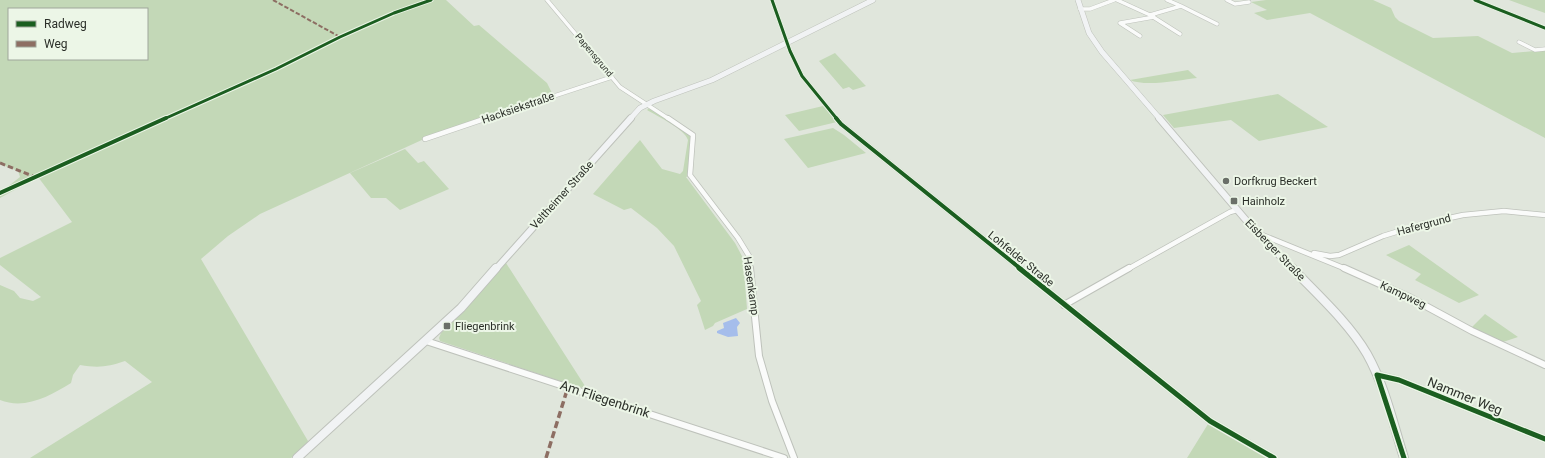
<svg xmlns="http://www.w3.org/2000/svg" width="1545" height="458" font-family="Roboto,sans-serif">
	<style>
		.green { fill: #c3d8b7; fill-rule: evenodd }
		.water { fill: #a5bdeb }
		.lines { fill: none; stroke-linecap: round; stroke-linejoin: round }
		.minor-far2-casing { stroke: #bec2bb; stroke-width: 4.5 }
		.minor-far1-casing { stroke: #bec2bb; stroke-width: 6 }
		.minor-casing { stroke: #bec2bb; stroke-width: 8 }
		.secondary-far2-casing { stroke: #bec2bb; stroke-width: 6 }
		.secondary-far1-casing { stroke: #bec2bb; stroke-width: 8 }
		.secondary-casing { stroke: #bec2bb; stroke-width: 10 }
		.minor-far2 { stroke: #fafbfa; stroke-width: 3.5 }
		.minor-far1 { stroke: #fafbfa; stroke-width: 4.5 }
		.minor { stroke: #fafbfa; stroke-width: 6 }
		.secondary-far2 { stroke: #f1f3f4; stroke-width: 5 }
		.secondary-far1 { stroke: #f1f3f4; stroke-width: 6 }
		.secondary { stroke: #f1f3f4; stroke-width: 8 }
		.quiet-far2 { stroke: #8d6e63; stroke-width: 2; stroke-dasharray: 4.5 2; stroke-linecap: butt }
		.quiet-far1 { stroke: #8d6e63; stroke-width: 3; stroke-dasharray: 5.5 3; stroke-linecap: butt }
		.quiet { stroke: #8d6e63; stroke-width: 3.5; stroke-dasharray: 7 3.5; stroke-linecap: butt }
		.cycleway-far2-casing { stroke: #ecf6e7; stroke-width: 5 }
		.cycleway-far1-casing { stroke: #ecf6e7; stroke-width: 6 }
		.cycleway-casing { stroke: #ecf6e7; stroke-width: 8 }
		.cycleway-far2 { stroke: #1b5e20; stroke-width: 3 }
		.cycleway-far1 { stroke: #1b5e20; stroke-width: 4 }
		.cycleway { stroke: #1b5e20; stroke-width: 5 }
		.poi-dot { fill: #6a6f68; stroke: #ecf6e7; stroke-width: 1.5 }
		.labels { text-anchor: middle; dominant-baseline: central; stroke-width: 4; stroke-linejoin: round; paint-order: stroke }
		.far-street-label { font-size: 9px; fill: #2b2f29; stroke: #ecf6e7 }
		.street-label { font-size: 11px; fill: #2b2f29; stroke: #ecf6e7 }
		.poi-label { font-size: 11px; fill: #2b2f29; stroke: #ecf6e7; text-anchor: start }
		.near-street-label { font-size: 13px; fill: #2b2f29; stroke: #ecf6e7 }
	</style>
	<rect width="100%" height="100%" fill="#e0e6dc"/>
	<path class="green" d="M 0,0 L 446,0 L 474,26 L 479,25 L 547,83 L 553,95 L 424,139 L 260,214 L 228,236 L 201,259 L 308,441 L 306,446 L 291,458 L 30,458 L 152,382 L 125,361 C 108,367 98,368 80,365 L 73,375 L 71,383 C 50,396 25,410 0,400 L 0,285 L 14,291 L 20,298 L 33,301 L 41,297 L 0,265 L 0,258 L 72,222 L 38,177 L 0,198 L 0,191 L 6,188 L 20,177 L 18,171 L 0,164 ZM 9,9 L 147,9 L 147,59 L 9,59 Z
		M 1266,0 L 1373,0 L 1391,8 L 1395,17 L 1399,21 L 1433,38 L 1478,36 L 1512,53 L 1545,50 L 1545,138 L 1310,13 L 1267,20 L 1254,13 L 1267,10 L 1251,2 Z
		M 1509,0 L 1545,0 L 1545,13 Z
		M 835,53 L 863,83 L 866,86 L 853,90 L 849,87 L 843,89 L 819,61 Z
		M 1188,70 L 1197,78 C 1181,80 1145,87 1130,80 Z
		M 1278,94 L 1328,127 L 1259,141 L 1231,120 L 1174,128 L 1163,115 Z
		M 823,106 L 837,122 L 799,131 L 785,115 Z
		M 649,108 L 692,135 L 689,176 L 686,177 L 735,243 L 743,258 L 747,309 L 715,323 L 713,326 L 705,330 L 697,305 L 701,301 L 674,246 L 657,228 L 631,208 L 624,210 L 593,194 L 640,140 L 662,169 L 680,174 L 683,171 L 688,140 C 685,129 657,116 647,110 Z
		M 833,128 L 844,135 L 866,153 L 808,168 L 784,139 Z
		M 405,149 L 418,163 L 424,161 L 449,189 L 400,210 L 386,198 L 371,198 L 350,173 Z
		M 1409,245 L 1479,295 L 1459,303 L 1415,280 L 1421,274 L 1386,255 Z
		M 506,263 L 585,386 L 581,388 L 440,341 L 439,338 L 441,333 L 464,310 Z
		M 1485,314 L 1518,337 L 1500,343 L 1470,329 Z
		M 1208,424 L 1268,458 L 1187,458 Z"/>
	<path class="water" d="M 736,318 L 740,323 L 737,327 L 738,336 L 728,337 L 717,333 L 717,331 L 724,328 L 723,323 Z"/>
	<g class="lines">
		<defs>
			<path id="minor-far2" d="M 547,0 L 620,87 L 669,119
				M 772,0 L 790,51 L 802,76 L 837,119
				M 1117,0 L 1150,15 L 1180,34
				M 1167,0 L 1181,6
				M 1227,0 L 1235,4 L 1249,2
				M 1475,0 L 1545,28
				M 1080,9 L 1090,9 L 1114,0
				M 1150,15 L 1181,6 L 1217,24
				M 1140,36 L 1120,23 L 1154,17
				M 1519,42 L 1535,50 L 1545,49
				M 484,119 L 612,77"/>
			<path id="minor-far1" d="M 668,118 L 693,135 L 690,175 L 738,238 L 749,256 L 750,269
				M 836,118 L 841,124 L 1021,269
				M 425,139 L 487,118
				M 1260,234 L 1346,269
				M 1314,253 L 1330,256 L 1339,255 L 1383,236 L 1422,224 L 1463,215 L 1504,211 L 1545,215
				M 1128,269 L 1230,212 L 1237,210"/>
			<path id="minor" d="M 750,268 L 759,356 L 772,401 L 794,458
				M 1019,268 L 1210,421 L 1274,458
				M 1344,268 L 1411,298 L 1472,331 L 1545,365
				M 1064,305 L 1129,268
				M 426,341 L 784,458
				M 1378,375 L 1399,380 L 1545,439"/>
			<path id="secondary-far2" d="M 1078,0 L 1089,33 L 1102,52 L 1160,119
				M 630,119 L 640,108 L 654,101 L 712,80 L 873,0"/>
			<path id="secondary-far1" d="M 1159,118 L 1257,233 L 1293,269
				M 496,269 L 631,118"/>
			<path id="secondary" d="M 1292,268 C 1317,294 1349,323 1367,354 C 1385,386 1393,423 1404,458
				M 297,458 L 461,308 L 496,268"/>
		</defs>
		<use href="#minor-far2" class="minor-far2-casing"/>
		<use href="#minor-far1" class="minor-far1-casing"/>
		<use href="#minor" class="minor-casing"/>
		<use href="#secondary-far2" class="secondary-far2-casing"/>
		<use href="#secondary-far1" class="secondary-far1-casing"/>
		<use href="#secondary" class="secondary-casing"/>
		<use href="#minor-far2" class="minor-far2"/>
		<use href="#minor-far1" class="minor-far1"/>
		<use href="#minor" class="minor"/>
		<use href="#secondary-far2" class="secondary-far2"/>
		<use href="#secondary-far1" class="secondary-far1"/>
		<use href="#secondary" class="secondary"/>
		<path class="quiet-far2" d="M 273,0 L 340,37"/>
		<path class="quiet-far1" d="M 0,163 L 35,177"/>
		<path class="quiet" d="M 546,458 L 568,387"/>
		<defs>
			<path id="cycleway-far2" d="M 772,0 L 790,51 L 802,76 L 837,119
				M 1475,0 L 1545,28
				M 164,119 L 276,69 L 340,37 L 394,13 L 431,0"/>
			<path id="cycleway-far1" d="M 836,118 L 841,124 L 1021,269
				M 0,193 L 166,118"/>
			<path id="cycleway" d="M 1019,268 L 1210,421 L 1274,458
				M 1377,375 L 1399,380 L 1545,439
				M 1377,375 L 1404,458"/>
		</defs>
		<use href="#cycleway-far2" class="cycleway-far2-casing"/>
		<use href="#cycleway-far1" class="cycleway-far1-casing"/>
		<use href="#cycleway" class="cycleway-casing"/>
		<use href="#cycleway-far2" class="cycleway-far2"/>
		<use href="#cycleway-far1" class="cycleway-far1"/>
		<use href="#cycleway" class="cycleway"/>
	</g>
	<g class="poi-dot">
		<circle cx="1226" cy="181" r="4"/>
		<rect x="1230" y="197" width="8" height="8" rx="2"/>
		<rect x="443" y="322" width="8" height="8" rx="2"/>
	</g>
	<g class="labels">
		<g class="far-street-label">
			<text transform="translate(594 55) rotate(50)">Papensgrund</text>
		</g>
		<g class="street-label">
			<text transform="translate(518 108) rotate(-19)">Hacksiekstraße</text>
			<text transform="translate(562 195) rotate(-48)">Veltheimer Straße</text>
			<text transform="translate(1424 225) rotate(-15)">Hafergrund</text>
			<text transform="translate(1275 250) rotate(46)">Eisberger Straße</text>
			<text transform="translate(1021 259) rotate(39)">Lohfelder Straße</text>
			<text transform="translate(751 286) rotate(82)">Hasenkamp</text>
			<text transform="translate(1403 295) rotate(25)">Kampweg</text>
		</g>
		<g class="poi-label">
			<text x="1234" y="181">Dorfkrug Beckert</text>
			<text x="1242" y="201">Hainholz</text>
			<text x="455" y="326">Fliegenbrink</text>
		</g>
		<g class="near-street-label">
			<text transform="translate(1465 396) rotate(22)">Nammer Weg</text>
			<text transform="translate(605 399) rotate(18)">Am Fliegenbrink</text>
		</g>
	</g>
	<rect x="8" y="8" width="140" height="52" fill="#ecf6e7" stroke="#9fa69b"/>
	<rect x="16" y="21" width="20" height="6" fill="#1b5e20" stroke="#9fa69b"/>
	<text x="44" y="28" font-size="12" fill="#2b2f29">Radweg</text>
	<rect x="16" y="41" width="20" height="6" fill="#8d6e63" stroke="#9fa69b"/>
	<text x="44" y="48" font-size="12" fill="#2b2f29">Weg</text>
</svg>
